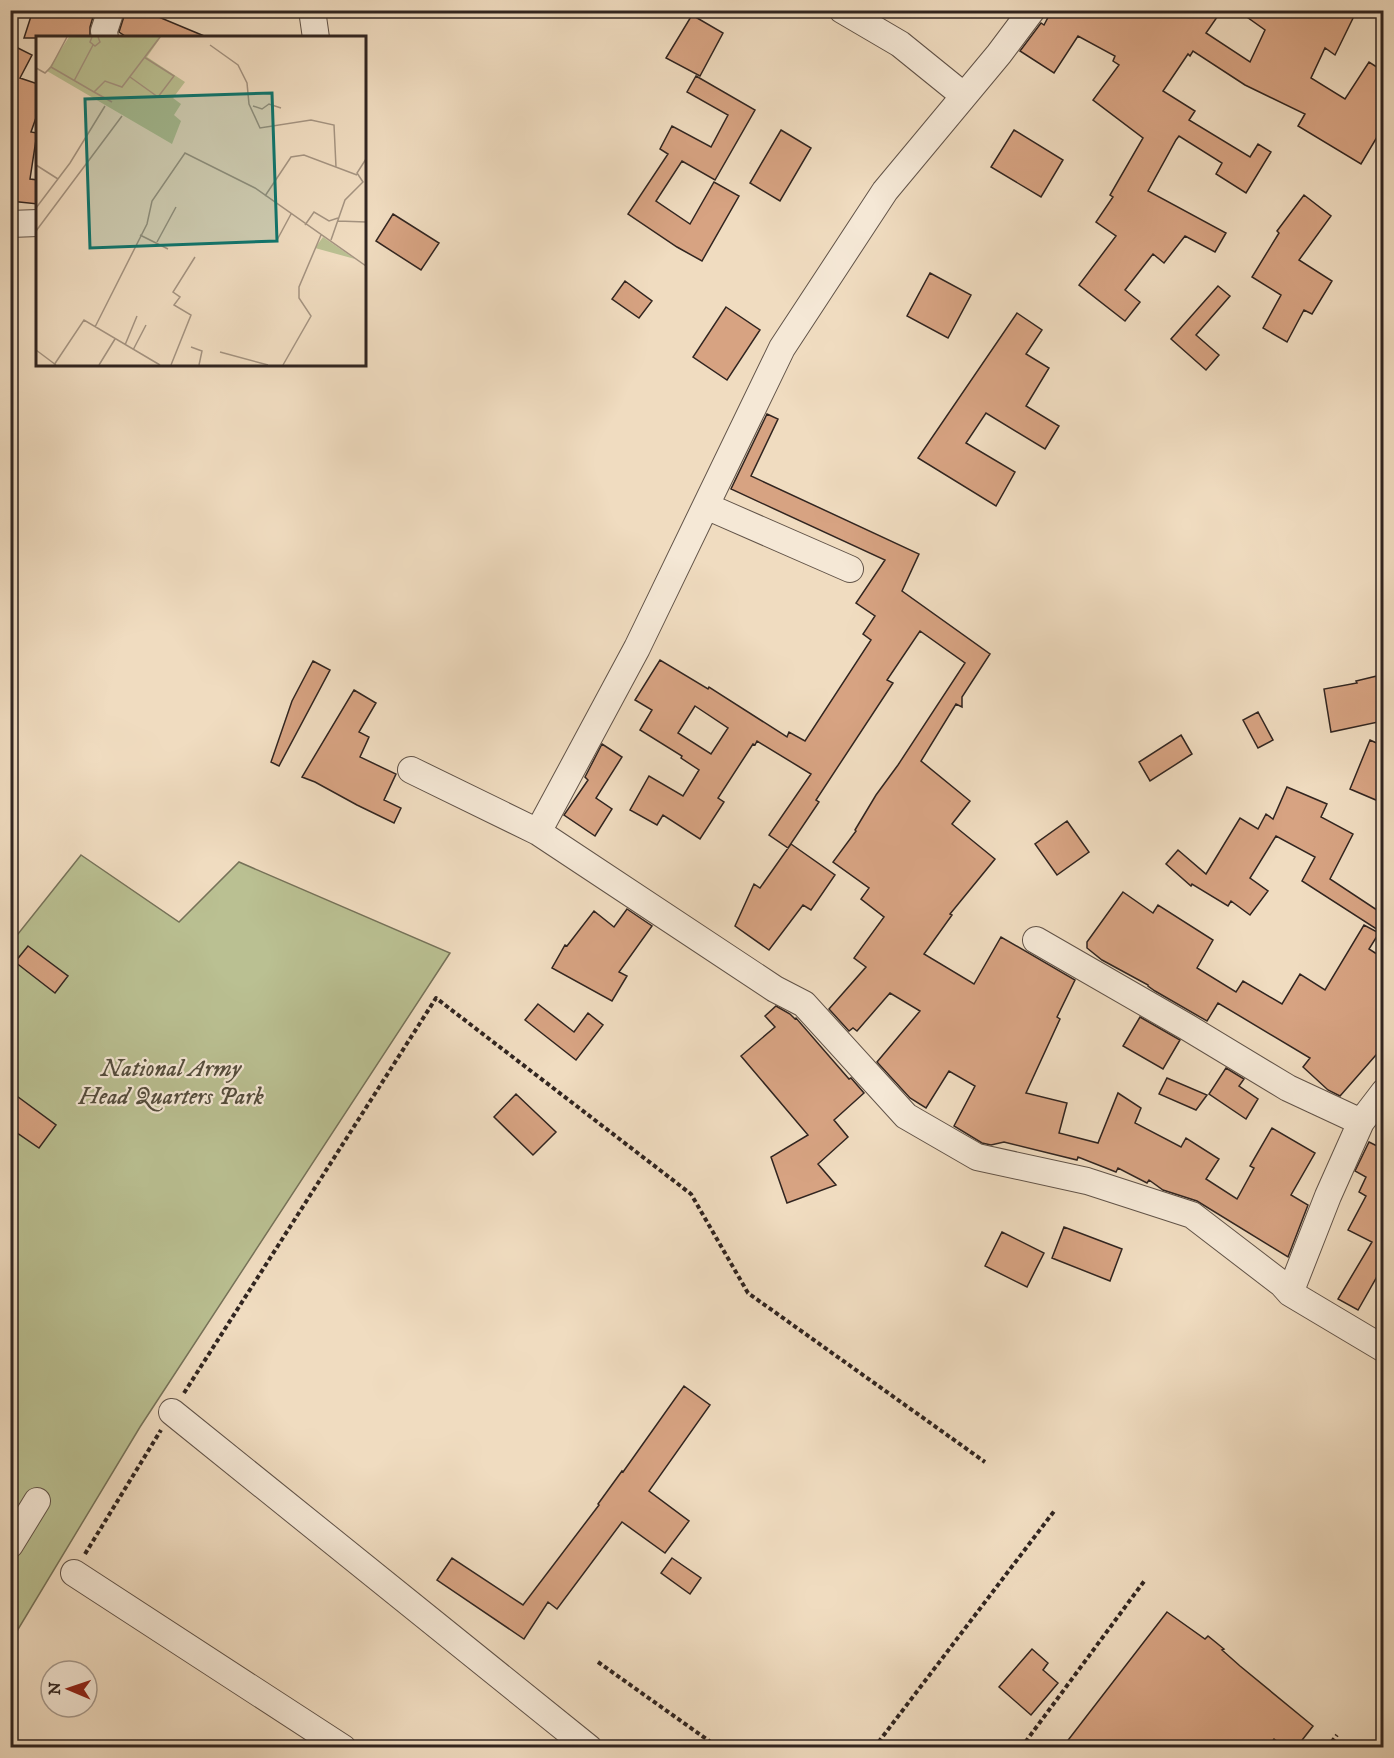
<svg xmlns="http://www.w3.org/2000/svg" width="1394" height="1758" font-family="'IM FELL DW Pica',serif">
	<style>
		.green { fill: #bac092; stroke: #767259; stroke-width: 1.5 }
		.building { fill: #d7a382; stroke: #312520; stroke-width: 1.5; fill-rule: evenodd }
		.lines { fill: none; stroke-linecap: round; stroke-linejoin: round }
		.minor-casing { stroke: #615348; stroke-width: 28 }
		.path { stroke: #312520; stroke-width: 4; stroke-dasharray: 4.5 3; stroke-linecap: butt }
		.minor { stroke: #f5e8d6; stroke-width: 26 }
		.labels { text-anchor: middle; dominant-baseline: central; stroke-width: 4.5; stroke-linejoin: round; paint-order: stroke }
		.park-label { font-size: 24px; font-style: italic; fill: #534c3c; stroke: #f5e8d6 }
		.inset-road { fill: none; stroke: #a49380; stroke-width: 1.5 }
		.view { fill: #0f766e; fill-opacity: 0.15; stroke: #0f766e; stroke-width: 3 }
		.inset-edge { fill: none; stroke: #312520; stroke-width: 3 }
	</style>
	<rect width="100%" height="100%" fill="#f0dcc0"/>
	<filter id="stains"><feTurbulence type="fractalNoise" baseFrequency=".00333" numOctaves="4"/><feColorMatrix values="0 0 0 0 .2 0 0 0 0 .09 0 0 0 0 .02 0 0 0 .5 -.17"/></filter>
	<radialGradient id="worn" r=".72"><stop offset=".6" stop-color="#630" stop-opacity="0"/><stop offset="1" stop-color="#630" stop-opacity=".3"/></radialGradient>
	<path class="green" d="M 81,855 L 179,922 L 239,862 L 450,953 L 140,1427 L 11,1641 L 11,929 L 18,934 Z"/>
	<path class="building" d="M 33,10 L 95,10 L 90,27 L 90,38 L 24,38 Z
		M 126,10 L 142,10 L 209,38 L 128,38 L 119,32 Z
		M 1052,10 L 1222,10 L 1206,33 L 1250,62 L 1265,30 L 1237,10 L 1357,10 L 1335,55 L 1325,48 L 1311,78 L 1345,99 L 1369,62 L 1383,71 L 1383,127 L 1361,164 L 1298,126 L 1305,114 L 1245,85 L 1193,51 L 1190,56 L 1188,54 L 1163,91 L 1195,111 L 1189,120 L 1250,157 L 1258,144 L 1271,152 L 1246,193 L 1216,174 L 1222,163 L 1179,136 L 1176,140 L 1148,191 L 1226,233 L 1215,252 L 1185,236 L 1164,263 L 1153,254 L 1125,290 L 1140,302 L 1125,321 L 1079,285 L 1116,236 L 1096,222 L 1113,197 L 1110,195 L 1143,138 L 1093,100 L 1119,65 L 1113,61 L 1115,56 L 1078,36 L 1054,73 L 1020,51 L 1041,23 L 1044,25 Z
		M 692,15 L 723,33 L 700,76 L 666,58 Z
		M 10,44 L 32,55 L 20,78 L 38,84 L 38,112 L 31,132 L 37,133 L 30,179 L 38,180 L 38,204 L 10,201 Z
		M 696,76 L 755,110 L 715,180 L 682,161 L 656,201 L 690,224 L 714,182 L 739,196 L 702,261 L 677,247 L 628,214 L 668,154 L 660,149 L 672,126 L 711,147 L 728,115 L 687,92 Z
		M 781,130 L 811,148 L 780,201 L 750,183 Z
		M 1014,130 L 1063,160 L 1041,197 L 991,167 Z
		M 1304,195 L 1331,216 L 1299,260 L 1332,281 L 1312,314 L 1304,310 L 1287,342 L 1263,328 L 1281,295 L 1252,277 L 1279,233 L 1277,231 Z
		M 393,214 L 439,243 L 421,270 L 376,241 Z
		M 930,273 L 971,295 L 948,338 L 907,316 Z
		M 625,281 L 652,301 L 639,318 L 612,299 Z
		M 1218,286 L 1230,296 L 1196,335 L 1219,355 L 1206,370 L 1171,339 Z
		M 726,307 L 760,330 L 727,380 L 693,357 Z
		M 1017,313 L 1042,330 L 1026,354 L 1049,368 L 1026,406 L 1059,426 L 1045,449 L 986,413 L 966,443 L 1015,472 L 996,506 L 918,458 Z
		M 767,414 L 778,419 L 751,476 L 919,554 L 902,591 L 990,654 L 962,697 L 962,707 L 956,704 L 921,761 L 970,801 L 952,824 L 995,859 L 950,914 L 952,915 L 924,954 L 974,984 L 1001,937 L 1075,980 L 1057,1017 L 1060,1019 L 1026,1093 L 1067,1103 L 1059,1133 L 1098,1143 L 1118,1093 L 1141,1108 L 1135,1123 L 1181,1147 L 1186,1138 L 1219,1159 L 1206,1179 L 1237,1199 L 1254,1168 L 1250,1166 L 1272,1128 L 1315,1153 L 1291,1195 L 1308,1205 L 1288,1257 L 1197,1201 L 1163,1190 L 1149,1180 L 1147,1183 L 1118,1168 L 1116,1172 L 1078,1157 L 1077,1160 L 1004,1142 L 991,1145 L 982,1143 L 954,1126 L 975,1086 L 949,1071 L 926,1108 L 910,1098 L 877,1062 L 920,1011 L 890,993 L 857,1031 L 853,1028 L 849,1031 L 829,1009 L 866,967 L 854,958 L 884,917 L 861,899 L 869,888 L 833,862 L 856,831 L 855,830 L 876,795 L 898,765 L 965,663 L 920,631 L 887,680 L 893,683 L 816,800 L 819,802 L 788,848 L 769,835 L 811,774 L 757,741 L 755,745 L 753,744 L 718,798 L 724,802 L 700,839 L 663,815 L 657,825 L 630,810 L 649,776 L 683,796 L 699,770 L 681,758 L 682,756 L 640,730 L 652,710 L 635,700 L 660,660 L 708,689 L 709,687 L 787,737 L 789,732 L 805,741 L 871,640 L 863,634 L 875,616 L 856,603 L 885,560 L 731,489 ZM 695,706 L 728,728 L 711,754 L 678,733 Z
		M 313,661 L 330,670 L 279,766 L 271,762 L 292,701 Z
		M 1381,675 L 1383,685 L 1383,721 L 1331,732 L 1324,689 L 1357,683 L 1356,681 Z
		M 354,690 L 376,703 L 359,732 L 369,737 L 360,757 L 396,774 L 384,800 L 401,808 L 394,823 L 357,805 L 315,782 L 302,777 Z
		M 1258,712 L 1273,740 L 1258,748 L 1243,720 Z
		M 1181,735 L 1192,754 L 1150,781 L 1139,762 Z
		M 1370,740 L 1383,746 L 1383,803 L 1350,789 Z
		M 602,744 L 622,757 L 596,798 L 612,809 L 595,836 L 564,815 L 588,780 L 585,777 Z
		M 1287,787 L 1327,804 L 1321,817 L 1353,834 L 1330,879 L 1383,914 L 1383,922 L 1378,930 L 1302,881 L 1315,857 L 1276,836 L 1250,878 L 1268,891 L 1250,915 L 1231,901 L 1228,906 L 1192,884 L 1191,886 L 1166,864 L 1178,850 L 1206,874 L 1240,818 L 1258,829 L 1266,814 L 1273,819 Z
		M 1067,821 L 1089,852 L 1057,875 L 1035,844 Z
		M 791,844 L 835,875 L 811,910 L 803,905 L 769,950 L 735,926 L 754,884 L 760,888 Z
		M 1123,892 L 1153,913 L 1158,905 L 1213,940 L 1197,968 L 1236,992 L 1243,981 L 1282,1004 L 1300,974 L 1325,990 L 1364,925 L 1379,933 L 1369,949 L 1383,958 L 1383,1047 L 1340,1096 L 1328,1090 L 1303,1067 L 1310,1058 L 1218,1003 L 1207,1021 L 1155,991 L 1148,986 L 1148,985 L 1102,960 L 1087,948 L 1087,942 Z
		M 627,909 L 652,926 L 619,972 L 627,976 L 612,1001 L 552,968 L 565,945 L 567,946 L 594,911 L 614,927 Z
		M 28,946 L 68,976 L 55,993 L 15,962 Z
		M 538,1004 L 574,1032 L 588,1013 L 603,1025 L 576,1060 L 525,1020 Z
		M 776,1006 L 790,1014 L 795,1019 L 796,1018 L 849,1079 L 851,1078 L 864,1093 L 834,1120 L 848,1137 L 818,1164 L 836,1185 L 787,1203 L 771,1157 L 808,1135 L 741,1056 L 775,1027 L 765,1016 Z
		M 1140,1017 L 1180,1040 L 1163,1069 L 1123,1046 Z
		M 1226,1068 L 1244,1079 L 1239,1086 L 1258,1099 L 1246,1119 L 1209,1094 Z
		M 1167,1078 L 1207,1095 L 1196,1110 L 1159,1094 Z
		M 10,1091 L 56,1125 L 39,1148 L 10,1128 Z
		M 516,1094 L 556,1132 L 533,1155 L 494,1117 Z
		M 1369,1142 L 1381,1148 L 1383,1143 L 1383,1266 L 1358,1310 L 1338,1299 L 1372,1242 L 1348,1230 L 1366,1196 L 1359,1192 L 1366,1177 L 1355,1171 Z
		M 1064,1227 L 1122,1249 L 1110,1281 L 1052,1258 Z
		M 1002,1232 L 1044,1253 L 1027,1287 L 985,1266 Z
		M 684,1386 L 710,1405 L 649,1491 L 689,1521 L 665,1553 L 622,1522 L 557,1609 L 548,1602 L 524,1639 L 437,1580 L 452,1558 L 523,1605 L 599,1505 L 598,1504 L 622,1471 L 623,1472 Z
		M 672,1558 L 701,1578 L 690,1594 L 661,1573 Z
		M 1167,1612 L 1205,1639 L 1208,1636 L 1224,1649 L 1222,1650 L 1240,1666 L 1313,1726 L 1296,1748 L 1285,1748 L 1274,1739 L 1267,1748 L 1062,1748 Z
		M 1032,1649 L 1048,1663 L 1043,1670 L 1058,1683 L 1031,1715 L 999,1687 Z"/>
	<g class="lines">
		<defs>
			<path id="minor" d="M 312,10 L 316,38
				M 842,10 L 900,44 L 963,95
				M 1032,10 L 999,54 L 885,191 L 782,348 L 637,648 L 538,832 L 775,989 L 804,1004 L 906,1116 L 977,1157 L 1087,1181 L 1192,1215 L 1282,1284 L 1290,1293 L 1384,1349
				M 105,38 L 104,31 L 111,10
				M 10,224 L 38,223
				M 706,506 L 850,569
				M 411,770 L 538,832
				M 1036,940 L 1187,1027 L 1288,1088 L 1361,1122
				M 1290,1293 L 1328,1196 L 1361,1122 L 1384,1092
				M 172,1412 L 589,1748
				M 10,1545 L 37,1501
				M 74,1573 L 343,1748"/>
		</defs>
		<use href="#minor" class="minor-casing"/>
		<path class="path" d="M 184,1393 L 436,998 L 691,1194 L 748,1293 L 985,1462
			M 85,1554 L 161,1430
			M 598,1662 L 719,1748
			M 874,1748 L 1055,1510
			M 1021,1748 L 1145,1580
			M 1327,1748 L 1337,1735"/>
		<use href="#minor" class="minor"/>
	</g>
	<g class="labels">
		<g class="park-label">
			<text x="171" y="1069">National Army<tspan x="171" dy="28">Head Quarters Park</tspan></text>
		</g>
	</g>
	<g transform="translate(36 36)">
		<rect width="330" height="330" fill="#f0dcc0"/>
		<path d="M 33,1 L 125,1 L 111,21 L 149,46 L 137,62 L 145,68 L 138,79 L 145,85 L 136,108 L 11,35 ZM 287,201 L 319,223 L 279,212 Z" fill="#bac092"/>
		<path class="inset-road" d="M 56,1 L 54,6 L 59,10 L 64,6 L 62,1M 174,9 L 202,29 L 211,47 L 213,68 L 224,92 L 275,84 L 298,89 L 300,131M 15,31 L 31,1M 0,32 L 9,37 L 15,31 L 58,56 L 69,45 L 86,51 L 124,1M 94,41 L 122,61 L 138,40 L 108,21M 38,45 L 57,9M 58,56 L 76,66M 217,70 L 226,73 L 233,68 L 245,72M 0,129 L 22,143M 229,160 L 255,121 L 268,119 L 321,139M 0,172 L 34,127 L 69,70M 302,185 L 330,186M 269,189 L 278,176 L 293,185 L 302,182M 0,195 L 86,80M 104,199 L 132,213M 241,204 L 255,178M 295,204 L 309,164 L 327,146 L 321,137 L 330,123M 121,206 L 140,171M 59,291 L 111,188 L 116,165 L 149,117 L 219,152 L 330,230M 89,309 L 101,280M 155,311 L 166,315 L 163,329M 0,314 L 20,329M 97,314 L 110,289M 184,316 L 232,329M 18,329 L 48,284 L 124,329M 63,329 L 79,303M 135,329 L 155,279 L 138,269 L 144,261 L 137,256 L 159,221M 247,329 L 275,280 L 263,262 L 263,251 L 285,199"/>
		<path class="view" d="M 236,57 L 241,205 L 54,212 L 49,63 Z"/>
		<rect width="330" height="330" class="inset-edge"/>
	</g>
	<rect width="1394" height="1758" fill="none" stroke="#f0dcc0" stroke-width="36"/>
	<rect x="12" y="12" width="1370" height="1734" fill="none" stroke="#312520" stroke-width="3"/>
	<rect x="18" y="18" width="1358" height="1722" fill="none" stroke="#312520" stroke-width="1.5"/>
	<g transform="translate(69 1689) rotate(272)"><circle r="28" fill="#f5e8d6" stroke="#a79a8d" stroke-width="1.5"/>
	<path d="M0-4.5L10 22L0 15L-10 22Z" fill="#8f2418"/>
	<text y="-9" font-size="16" font-weight="bold" text-anchor="middle" fill="#312520">N</text>
	</g>
	<rect width="100%" height="100%" filter="url(#stains)"/>
	<rect width="100%" height="100%" fill="url(#worn)"/>
</svg>
